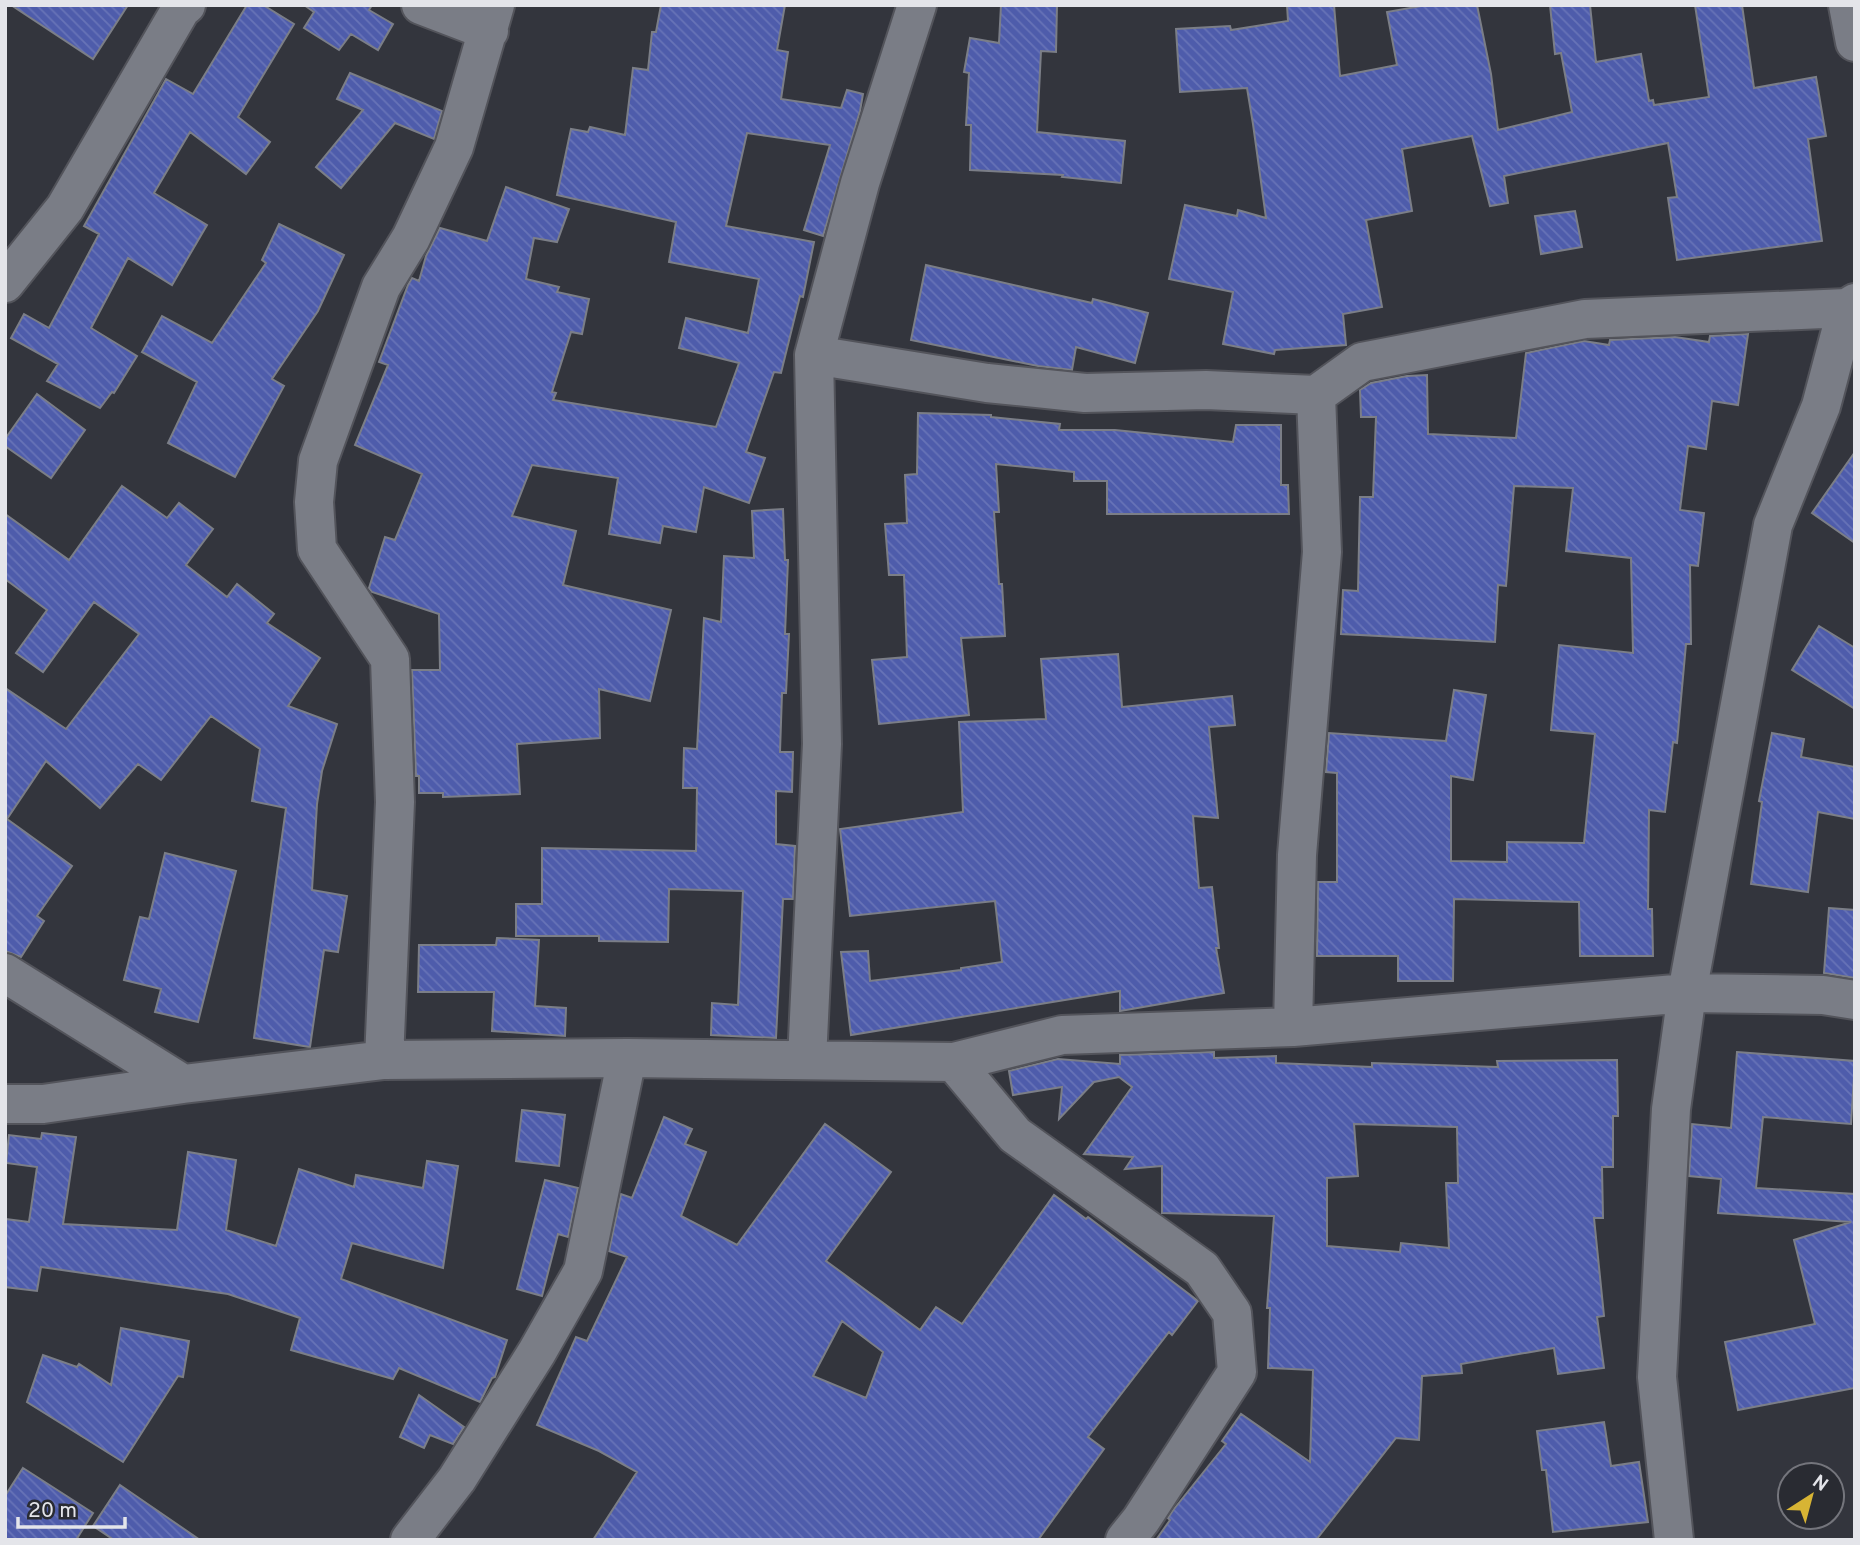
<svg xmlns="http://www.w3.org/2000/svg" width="1860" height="1545" font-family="Overpass,sans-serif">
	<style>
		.building { fill: url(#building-back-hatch); stroke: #7b7e87; stroke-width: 2; fill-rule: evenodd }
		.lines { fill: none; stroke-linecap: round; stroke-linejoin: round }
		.street-casing { stroke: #53545b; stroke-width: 42 }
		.street { stroke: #7a7d86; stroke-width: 38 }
	</style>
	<defs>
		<pattern id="building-back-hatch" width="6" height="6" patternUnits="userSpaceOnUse" patternTransform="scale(1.75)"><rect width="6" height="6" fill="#4e5cab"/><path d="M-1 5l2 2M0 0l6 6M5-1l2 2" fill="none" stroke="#6773b7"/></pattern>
	</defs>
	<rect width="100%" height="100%" fill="#33353d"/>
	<path class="building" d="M 11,5 L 128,5 L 93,59 Z
		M 247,5 L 263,5 L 294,24 L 238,117 L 270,142 L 246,174 L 190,132 L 154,193 L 207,225 L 172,285 L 128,258 L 91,328 L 137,356 L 114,393 L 112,392 L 100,408 L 47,381 L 58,364 L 11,338 L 24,314 L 49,328 L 99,234 L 84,226 L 166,79 L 193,94 Z
		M 304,5 L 372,5 L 369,10 L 393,24 L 378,50 L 351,34 L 339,50 L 304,28 L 314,12 Z
		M 661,5 L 785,5 L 777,50 L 788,52 L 781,99 L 841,108 L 847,90 L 863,94 L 860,111 L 823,236 L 804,230 L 830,145 L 747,133 L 726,226 L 814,242 L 803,297 L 800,296 L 781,373 L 774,372 L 746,452 L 765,458 L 749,503 L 704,487 L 696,532 L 663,526 L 660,543 L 609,534 L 618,478 L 532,465 L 512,516 L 576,531 L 563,585 L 671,610 L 650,701 L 599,689 L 600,738 L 517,744 L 520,794 L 443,797 L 443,793 L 419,793 L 419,776 L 416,776 L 412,670 L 440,670 L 439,614 L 372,592 L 369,588 L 385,537 L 395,540 L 422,474 L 355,445 L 388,365 L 379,362 L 408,285 L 412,278 L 419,281 L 426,256 L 440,228 L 487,241 L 506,187 L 569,209 L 557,242 L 534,238 L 526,279 L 559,287 L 557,292 L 589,299 L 582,334 L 571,332 L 552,392 L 556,393 L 553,400 L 716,427 L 739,363 L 679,348 L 686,318 L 748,333 L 759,279 L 669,262 L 676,222 L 557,195 L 571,129 L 588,132 L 590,127 L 625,135 L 633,68 L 648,70 L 652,32 L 656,32 Z
		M 1001,5 L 1057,5 L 1056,52 L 1041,51 L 1037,132 L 1125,141 L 1121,183 L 1062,177 L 1063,175 L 970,170 L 971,125 L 966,125 L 969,73 L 964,72 L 970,38 L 999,43 Z
		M 1287,5 L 1334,5 L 1340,76 L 1397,65 L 1387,12 L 1427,5 L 1477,5 L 1491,74 L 1498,130 L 1572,112 L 1561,53 L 1555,54 L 1550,5 L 1590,5 L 1596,62 L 1641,54 L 1649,101 L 1653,100 L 1654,105 L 1709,97 L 1695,5 L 1742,5 L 1754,88 L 1816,77 L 1826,136 L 1808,139 L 1822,241 L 1677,260 L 1668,198 L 1677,197 L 1668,143 L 1504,176 L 1508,203 L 1490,206 L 1472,136 L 1402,149 L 1412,211 L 1366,220 L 1382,307 L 1343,314 L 1346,345 L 1275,350 L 1274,354 L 1223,344 L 1233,292 L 1169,279 L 1185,205 L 1237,216 L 1238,210 L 1266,218 L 1253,124 L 1247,88 L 1180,92 L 1176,29 L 1230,26 L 1231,30 L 1288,21 Z
		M 350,73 L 442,111 L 434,139 L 395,123 L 341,188 L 316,167 L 363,110 L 337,99 Z
		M 1575,211 L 1582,247 L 1541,254 L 1535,216 Z
		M 279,224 L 344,255 L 318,311 L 272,379 L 284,386 L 235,477 L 168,443 L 197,382 L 142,352 L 162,316 L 212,343 L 266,263 L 262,260 Z
		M 926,265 L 1092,303 L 1093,299 L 1148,313 L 1135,363 L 1076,347 L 1072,370 L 1038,366 L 911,340 Z
		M 1748,334 L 1738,405 L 1712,401 L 1706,449 L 1688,446 L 1680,510 L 1704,513 L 1698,566 L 1690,565 L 1691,644 L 1686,644 L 1677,743 L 1673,742 L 1665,812 L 1649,810 L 1648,909 L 1652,909 L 1653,956 L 1580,956 L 1579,902 L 1454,899 L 1453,981 L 1398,981 L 1398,956 L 1317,956 L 1318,882 L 1337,882 L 1337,773 L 1326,772 L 1329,733 L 1446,741 L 1454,690 L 1486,695 L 1473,780 L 1451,776 L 1451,861 L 1507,862 L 1507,842 L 1584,843 L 1595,734 L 1551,730 L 1559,645 L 1633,653 L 1631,558 L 1566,551 L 1573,488 L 1514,486 L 1506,586 L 1498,585 L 1495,642 L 1341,634 L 1343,590 L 1358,591 L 1360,497 L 1373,497 L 1376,417 L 1361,417 L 1360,390 L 1371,383 L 1407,376 L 1427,375 L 1428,434 L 1516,438 L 1526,353 L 1584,341 L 1609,345 L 1610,340 L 1675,337 L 1709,342 L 1710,336 Z
		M 37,394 L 85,430 L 51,478 L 5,446 L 5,439 Z
		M 918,413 L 991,415 L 991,417 L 1060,424 L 1059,430 L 1115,430 L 1233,442 L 1236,425 L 1281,425 L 1281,485 L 1288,485 L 1289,514 L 1107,514 L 1107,481 L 1074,481 L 1074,472 L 996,464 L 999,512 L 994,512 L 999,584 L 1002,584 L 1005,636 L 961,638 L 969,715 L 879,724 L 872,660 L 907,657 L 904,575 L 889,575 L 885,524 L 907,523 L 905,475 L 917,474 Z
		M 1855,452 L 1855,543 L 1812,513 Z
		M 122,486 L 167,518 L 179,503 L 213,529 L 186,565 L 227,597 L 237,584 L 274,614 L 267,623 L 320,658 L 288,706 L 337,724 L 322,771 L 317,804 L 312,890 L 347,896 L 338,952 L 324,950 L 310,1047 L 254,1038 L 286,808 L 252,801 L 260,749 L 211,716 L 161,780 L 138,764 L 100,808 L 46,761 L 7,819 L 72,866 L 37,916 L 44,921 L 21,957 L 5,951 L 5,688 L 66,729 L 139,634 L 94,602 L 43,672 L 16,653 L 47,610 L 5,579 L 5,514 L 69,560 Z
		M 783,509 L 785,560 L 788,560 L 785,634 L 789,634 L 786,693 L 782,693 L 780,752 L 793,752 L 792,792 L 776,791 L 776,844 L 795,846 L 793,899 L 783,899 L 776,1038 L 711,1035 L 712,1003 L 738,1005 L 743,891 L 669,889 L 668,942 L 599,941 L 599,936 L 516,936 L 516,904 L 542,904 L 542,848 L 696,851 L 697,788 L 683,788 L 684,748 L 697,749 L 704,618 L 721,622 L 724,556 L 754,558 L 752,511 Z
		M 1819,626 L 1855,648 L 1855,709 L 1792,670 Z
		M 1118,654 L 1122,707 L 1232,696 L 1235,725 L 1209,727 L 1218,818 L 1193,816 L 1199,888 L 1212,887 L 1219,948 L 1216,948 L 1224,993 L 1120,1011 L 1120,991 L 851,1035 L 841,952 L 868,951 L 870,981 L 961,970 L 961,968 L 1002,962 L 995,901 L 850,916 L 840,829 L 963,812 L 959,722 L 1046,719 L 1041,659 Z
		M 1772,733 L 1804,739 L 1801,757 L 1855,767 L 1855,819 L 1818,812 L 1808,892 L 1751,884 L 1762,802 L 1759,801 Z
		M 165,853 L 236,871 L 198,1022 L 155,1012 L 161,989 L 124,980 L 140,917 L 149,919 Z
		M 1829,908 L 1855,910 L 1855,978 L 1824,973 Z
		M 497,938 L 539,940 L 535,1006 L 566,1008 L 565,1036 L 492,1031 L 494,992 L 418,992 L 419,945 L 496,945 Z
		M 1214,1052 L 1214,1058 L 1276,1056 L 1276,1063 L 1372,1067 L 1372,1063 L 1498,1067 L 1497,1061 L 1617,1060 L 1618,1116 L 1613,1116 L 1613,1167 L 1602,1167 L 1603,1218 L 1594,1218 L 1604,1316 L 1597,1317 L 1604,1368 L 1558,1374 L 1554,1348 L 1461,1364 L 1462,1373 L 1422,1376 L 1419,1440 L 1396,1438 L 1316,1540 L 1156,1540 L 1170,1520 L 1168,1518 L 1174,1509 L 1226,1444 L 1222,1441 L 1241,1414 L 1310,1462 L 1313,1370 L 1268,1368 L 1270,1308 L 1267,1308 L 1274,1216 L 1162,1213 L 1162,1166 L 1125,1169 L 1133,1157 L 1084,1154 L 1132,1087 L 1119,1077 L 1094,1082 L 1059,1119 L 1062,1087 L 1013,1095 L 1009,1071 L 1058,1059 L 1120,1064 L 1120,1055 ZM 1354,1124 L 1457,1127 L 1458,1183 L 1446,1183 L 1449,1248 L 1401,1243 L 1400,1252 L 1327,1246 L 1327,1178 L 1358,1176 Z
		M 1737,1052 L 1855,1061 L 1851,1124 L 1763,1117 L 1756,1188 L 1855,1194 L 1855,1388 L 1738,1410 L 1725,1342 L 1815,1324 L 1794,1240 L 1851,1222 L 1718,1213 L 1721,1179 L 1689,1176 L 1692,1124 L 1731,1128 Z
		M 522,1110 L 565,1115 L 559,1166 L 516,1161 Z
		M 664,1117 L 692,1129 L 685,1144 L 706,1152 L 681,1216 L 737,1245 L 825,1124 L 891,1172 L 826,1261 L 920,1330 L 936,1307 L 962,1324 L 1054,1195 L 1086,1219 L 1088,1217 L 1198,1301 L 1172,1335 L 1169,1332 L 1088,1437 L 1104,1449 L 1038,1540 L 593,1540 L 637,1472 L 599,1451 L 537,1425 L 576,1337 L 587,1341 L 627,1257 L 609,1251 L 621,1194 L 632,1198 ZM 842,1321 L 883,1352 L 866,1398 L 813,1376 Z
		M 42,1133 L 76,1137 L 63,1224 L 177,1230 L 188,1152 L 236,1160 L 226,1230 L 276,1246 L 299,1169 L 354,1187 L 356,1175 L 423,1188 L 427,1161 L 458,1166 L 443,1268 L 352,1243 L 341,1279 L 507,1340 L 495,1377 L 492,1378 L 480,1402 L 399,1368 L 393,1379 L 291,1350 L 300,1318 L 228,1294 L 41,1267 L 37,1291 L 5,1287 L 5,1219 L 29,1222 L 37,1167 L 6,1163 L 9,1135 L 41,1139 Z
		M 545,1180 L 578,1188 L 568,1237 L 558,1234 L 542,1296 L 517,1289 Z
		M 121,1328 L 189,1341 L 183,1377 L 178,1376 L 123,1462 L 27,1402 L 43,1355 L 77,1367 L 79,1364 L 111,1385 Z
		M 419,1395 L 464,1427 L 453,1444 L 430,1435 L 424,1448 L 400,1437 Z
		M 1604,1422 L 1611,1466 L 1639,1462 L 1648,1522 L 1553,1532 L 1546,1470 L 1542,1470 L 1537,1431 Z
		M 23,1468 L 93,1513 L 76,1540 L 5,1540 L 5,1496 Z
		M 120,1485 L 200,1540 L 114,1540 L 93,1526 Z"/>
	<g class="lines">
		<defs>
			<path id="street" d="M 421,5 L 489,31
				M 1848,5 L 1855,42
				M 5,283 L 65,208 L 181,9 L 186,5
				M 814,355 L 987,383 L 1085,393 L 1206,390 L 1316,395 L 1362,362 L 1585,319 L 1847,308
				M 5,973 L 183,1084 L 384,1060 L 627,1058 L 954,1062 L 1062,1035 L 1293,1027 L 1687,993 L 1823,995 L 1855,1000
				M 1293,1027 L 1297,855 L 1322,552 L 1316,395
				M 384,1060 L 395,802 L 390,659 L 317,549 L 314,502 L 318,461 L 381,287 L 411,238 L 454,147 L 495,5
				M 807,1060 L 822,744 L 814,355 L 860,183 L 917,5
				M 954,1062 L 1015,1135 L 1202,1269 L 1232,1313 L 1237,1372 L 1141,1520 L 1125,1540
				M 5,1104 L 43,1104 L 183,1084
				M 410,1540 L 457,1479 L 537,1352 L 583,1271 L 627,1058
				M 1674,1540 L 1657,1377 L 1671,1109 L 1687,993 L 1773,525 L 1821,406 L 1847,308 L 1855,303"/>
		</defs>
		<use href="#street" class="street-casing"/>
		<use href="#street" class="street"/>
	</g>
	<rect width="1860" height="1545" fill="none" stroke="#e4e5ea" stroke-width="14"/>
	<g transform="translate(1811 1496) rotate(36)"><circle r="33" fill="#292b32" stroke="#74757c" stroke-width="2"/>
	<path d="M0-5L12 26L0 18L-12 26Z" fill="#d7b434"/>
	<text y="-10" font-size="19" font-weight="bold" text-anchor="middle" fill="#e4e5ea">N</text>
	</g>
	<path d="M18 1517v10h107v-10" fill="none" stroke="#e4e5ea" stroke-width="3.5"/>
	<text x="28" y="1517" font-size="21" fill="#e4e5ea" stroke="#292b32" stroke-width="5" paint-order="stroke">20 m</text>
</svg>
